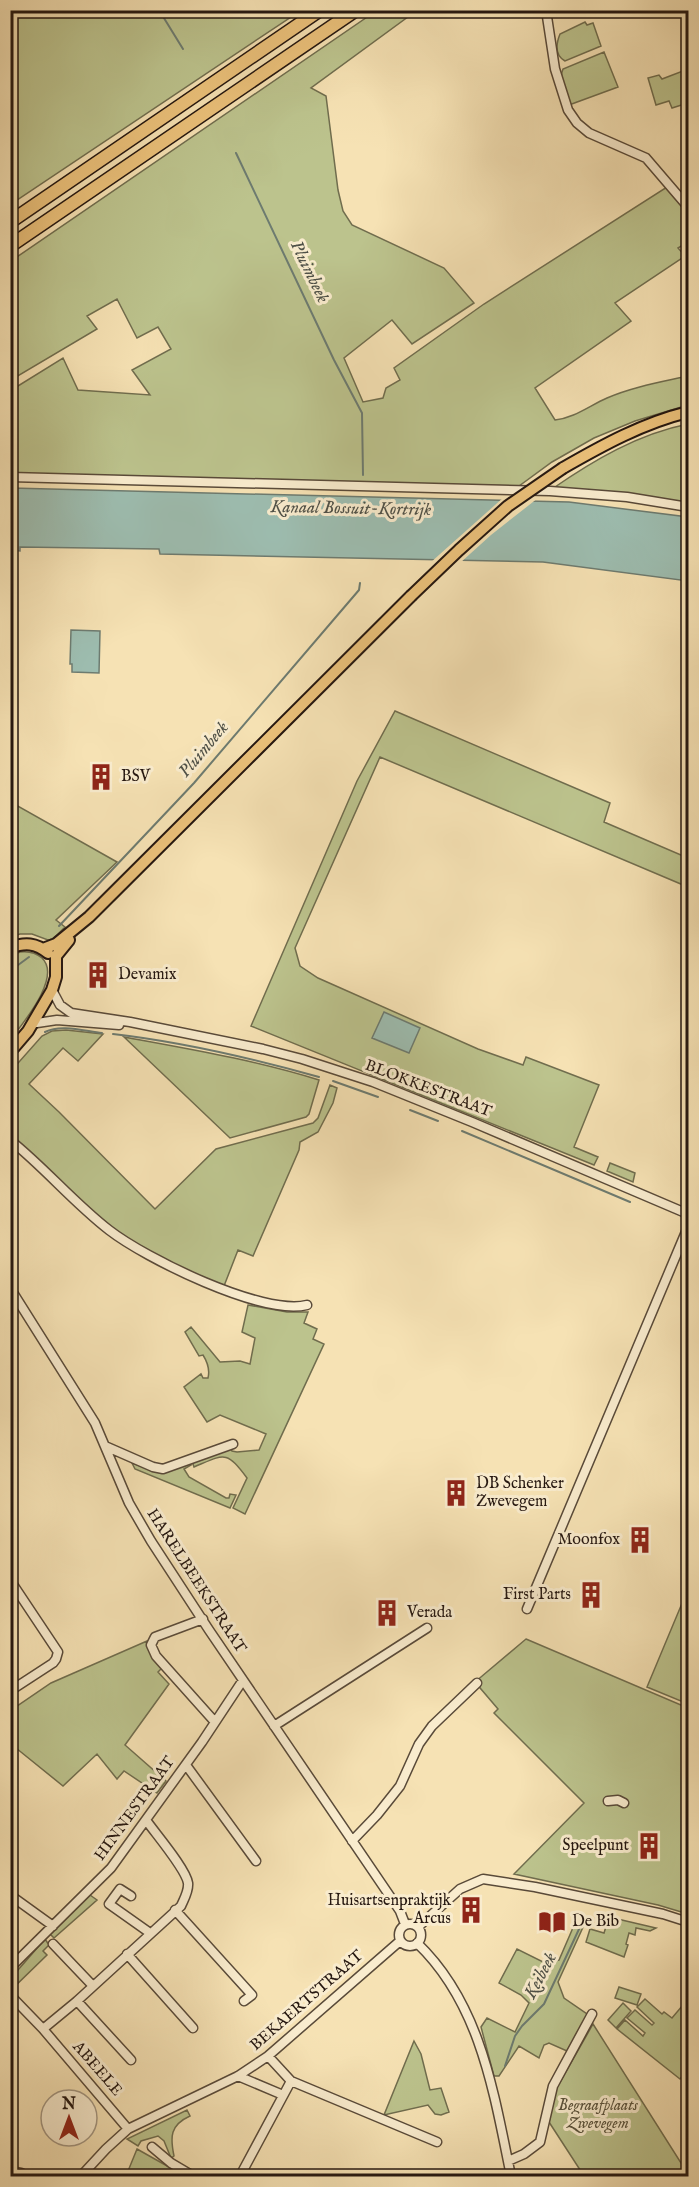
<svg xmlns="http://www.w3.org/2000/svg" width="699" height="2187" font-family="'IM FELL English',serif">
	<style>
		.green { fill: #bcc38d; stroke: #706d4e; stroke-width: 1.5 }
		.water { fill: #9dbdb0; stroke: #6d7b70; stroke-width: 1.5 }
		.pier { fill: #f6e2b4 }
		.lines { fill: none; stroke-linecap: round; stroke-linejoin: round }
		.stream { stroke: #6d7b70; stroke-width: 2 }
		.minor-casing { stroke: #594a39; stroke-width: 11 }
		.major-casing { stroke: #251710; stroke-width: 14 }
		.highway-casing { stroke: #251710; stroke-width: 15 }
		.minor { stroke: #f9ecce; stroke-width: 8 }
		.major { stroke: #ebc17a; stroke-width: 10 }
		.highway { stroke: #ebc17a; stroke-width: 12 }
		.major-bridge-casing { stroke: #251710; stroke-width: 14; stroke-linecap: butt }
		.major-bridge { stroke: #ebc17a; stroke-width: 10 }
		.labels { text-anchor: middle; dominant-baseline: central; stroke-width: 6; stroke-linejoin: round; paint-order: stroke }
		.poi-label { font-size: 16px; fill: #251710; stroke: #f9ecce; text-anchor: start }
		.street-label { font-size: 16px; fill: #251710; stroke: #f9ecce }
		.park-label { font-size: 16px; font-style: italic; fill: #5a533c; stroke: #f9ecce }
		.water-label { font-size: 18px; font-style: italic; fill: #4f5148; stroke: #f9ecce }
	</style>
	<rect width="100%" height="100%" fill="#f6e2b4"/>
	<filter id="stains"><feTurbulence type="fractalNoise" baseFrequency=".00333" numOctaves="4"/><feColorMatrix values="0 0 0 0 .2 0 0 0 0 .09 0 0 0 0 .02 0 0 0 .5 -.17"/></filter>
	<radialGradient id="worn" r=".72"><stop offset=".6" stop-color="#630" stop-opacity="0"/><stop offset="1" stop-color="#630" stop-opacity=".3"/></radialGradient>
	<path class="green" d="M 11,10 L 300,10 L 300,11 L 11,204 Z
		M 376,11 L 416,11 L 311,88 L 326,96 L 338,190 L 343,211 L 352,225 L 444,268 L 474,303 L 412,344 L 392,320 L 344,358 L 363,402 L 383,398 L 386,388 L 400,380 L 394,368 L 484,304 L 667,187 L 688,212 L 688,242 L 678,248 L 685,256 L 615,303 L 631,321 L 535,388 L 555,420 C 574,418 589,406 607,398 C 632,387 661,382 688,376 L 688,405 L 635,421 L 594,438 L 552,462 L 519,486 L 326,483 L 11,475 L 11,388 L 18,386 L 63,358 L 78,390 L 150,395 L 132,370 L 171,349 L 158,327 L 137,338 L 117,299 L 87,316 L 97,329 L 11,380 L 11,261 Z
		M 585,22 L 587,25 L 593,23 L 601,46 L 565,61 C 554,55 556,44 560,34 Z
		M 604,52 L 618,87 L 569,105 C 565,94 558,80 563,69 Z
		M 688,69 L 688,103 L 672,108 L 669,101 L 656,105 L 648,78 L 659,75 L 662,79 Z
		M 688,424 L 688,505 L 552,489 C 594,460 638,434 688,424 Z
		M 395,711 L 610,803 L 604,822 L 688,858 L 688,887 L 380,757 L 295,948 L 300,966 L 318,978 L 478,1049 L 523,1065 L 526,1057 L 599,1085 L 574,1147 L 598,1157 L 594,1165 L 251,1026 L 357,781 Z
		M 11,800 L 14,804 L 117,862 L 56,920 L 65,927 L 53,939 L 48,940 L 32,934 L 20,934 L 11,937 Z
		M 20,952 C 28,951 35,952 42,958 C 62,977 23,1023 11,1039 L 11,956 Z
		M 66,1030 L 103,1034 L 78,1061 L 63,1048 L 29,1084 L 59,1112 L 155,1209 L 216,1149 L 313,1123 L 318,1118 L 330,1085 L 337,1088 L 333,1103 L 318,1132 L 300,1142 L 299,1150 L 253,1256 L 238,1250 L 224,1286 L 180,1267 L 127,1240 L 91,1211 L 11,1135 L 11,1071 L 42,1036 L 52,1031 Z
		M 124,1037 C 189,1049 255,1060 319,1080 L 309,1114 L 306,1117 L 230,1138 Z
		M 610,1163 L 635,1173 L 633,1182 L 607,1171 Z
		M 248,1305 L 287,1312 L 308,1312 L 304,1323 L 317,1329 L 313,1339 L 324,1344 L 245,1514 L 233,1508 L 247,1478 C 226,1450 225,1454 194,1467 L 192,1461 L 230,1448 L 232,1451 L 237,1452 L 259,1450 L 266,1434 L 220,1415 L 207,1422 L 184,1387 L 201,1374 L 203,1378 L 208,1378 C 210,1370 208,1363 203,1355 L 199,1356 L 185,1332 L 191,1327 L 220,1362 L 240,1361 L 250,1364 L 255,1338 L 242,1332 Z
		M 189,1462 L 191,1465 L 184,1469 L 189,1477 L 226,1498 L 229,1498 L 230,1494 L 236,1495 L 230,1508 L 135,1469 L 132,1463 L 157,1472 Z
		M 688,1589 L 688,1704 L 647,1687 Z
		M 526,1639 L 688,1708 L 688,1914 L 658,1905 L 514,1874 L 584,1803 L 494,1713 L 498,1709 L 475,1682 Z
		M 147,1641 L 163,1667 L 158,1672 L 169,1684 L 125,1745 L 166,1781 L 157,1793 L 124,1771 L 117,1779 L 97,1754 L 63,1786 L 11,1744 L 10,1711 L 51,1683 Z
		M 90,1895 L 97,1900 L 54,1938 L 50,1934 Z
		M 609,1917 L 656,1928 L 650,1931 L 636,1928 L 635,1935 L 629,1933 L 626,1944 L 628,1945 L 624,1957 L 586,1942 L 590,1929 L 604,1933 Z
		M 575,1923 L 584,1925 L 558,1982 L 564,1998 L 587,2014 L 587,2018 L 567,2051 L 549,2043 L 544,2045 L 539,2058 L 519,2046 L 499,2076 L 494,2076 L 481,2027 L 487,2018 L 515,2032 L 529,2003 L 521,1995 L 499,1983 L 517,1949 L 545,1963 L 559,1960 Z
		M 45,1939 L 49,1945 L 43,1951 L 47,1955 L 12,1989 L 11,1978 Z
		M 619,1987 L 641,1994 L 637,2005 L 615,1998 Z
		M 645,1999 L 662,2014 L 664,2012 L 672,2018 L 688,1999 L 688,2069 L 680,2079 L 617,2029 L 625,2020 L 643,2036 L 645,2033 L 627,2018 L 635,2010 L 652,2025 L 654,2023 L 637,2007 Z
		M 623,2003 L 631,2011 L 616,2028 L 608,2020 Z
		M 593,2024 L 688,2174 L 688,2176 L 584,2176 L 549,2122 L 555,2091 Z
		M 414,2041 L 421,2054 L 430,2090 L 441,2088 L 449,2112 L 441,2115 L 435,2114 L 428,2105 L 384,2115 Z
		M 187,2110 L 190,2116 C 170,2125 170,2137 174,2156 L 171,2158 L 164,2141 L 158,2136 L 141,2141 L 138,2146 L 127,2139 Z
		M 137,2149 L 185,2176 L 126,2176 Z"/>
	<path class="water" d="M 11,488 L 569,502 L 688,517 L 688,581 L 543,562 L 160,554 L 159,549 L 20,547 L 20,551 L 11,550 Z
		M 71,630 L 100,631 L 99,673 L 72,672 L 72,664 L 70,664 Z
		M 384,1012 L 420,1028 L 409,1053 L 372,1038 Z"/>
	<path class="pier" d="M 504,497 L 538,498 L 491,535 L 460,563 L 430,563 Z"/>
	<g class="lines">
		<path class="stream" d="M 159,10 L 183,49
			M 236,153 L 334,360 L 362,413 L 363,475
			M 59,926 L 194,783 L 359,590 L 360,583
			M 10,971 L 29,957
			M 45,1032 C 61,1024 84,1031 102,1033
			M 113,1034 C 183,1042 251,1058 319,1077
			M 333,1081 L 378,1097
			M 410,1110 L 438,1121
			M 462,1131 L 630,1202
			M 505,2066 L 515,2036 L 522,2026 L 544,2004 L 580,1927"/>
		<defs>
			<path id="minor" d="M 546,10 L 555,69 L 568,110 L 577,123 L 589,133 L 646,158 L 688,207
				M 10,477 L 550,491 L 627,497 L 688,507
				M 52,990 L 60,1005 L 71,1013 L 130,1022 L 263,1049 L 302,1059 L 373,1082 L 472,1122 L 688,1214
				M 34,1022 L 37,1023 L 57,1020 L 119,1025
				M 10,1140 C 45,1168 74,1203 109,1230 C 145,1258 262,1316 307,1305
				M 10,1288 L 95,1423 L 129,1503 L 151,1541 L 209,1630 L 400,1911 L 405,1924
				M 105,1446 L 153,1467 L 163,1469 L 233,1444
				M 10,1580 L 58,1652 L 56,1659 L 53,1663 L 10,1691
				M 527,1609 L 688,1227
				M 203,1619 L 155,1637 L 151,1645 L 156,1656 L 215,1722
				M 274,1726 L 427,1628
				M 186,1765 L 256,1861
				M 608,1801 L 618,1800 L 624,1803
				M 352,1841 L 377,1815 L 400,1786 L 419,1744 L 432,1726 L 477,1683
				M 10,1895 L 53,1926
				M 131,1896 L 120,1889 L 109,1904 L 150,1933
				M 175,1910 L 252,1995 L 244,2001
				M399 1935a11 11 0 1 1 22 0a11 11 0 1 1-22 0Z
				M 418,1927 L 460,1889 L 483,1879 L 535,1887 L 663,1914 L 688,1922
				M 417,1943 C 481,2004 494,2094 511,2176
				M 53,1944 L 93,1986
				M 127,1954 L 193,2028
				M 10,1968 L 111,1868 L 202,1742 L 243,1680
				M 12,1997 L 43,2029 L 128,2129
				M 77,2001 L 131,2060
				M 43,2029 L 77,2001 L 181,1906 C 184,1899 189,1891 188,1883 C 186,1869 155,1833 146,1820
				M 268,2056 L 291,2081 L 437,2142
				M 238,2076 L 283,2095
				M 152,2147 L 171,2163 L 193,2176
				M 508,2161 L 524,2154 L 540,2142 L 553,2086 L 592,2014
				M 10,2171 L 21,2173 L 27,2176
				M 81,2176 L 106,2149 L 128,2129 L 238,2076 L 268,2056 L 400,1941
				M 240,2176 L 291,2081"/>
			<path id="major" d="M 563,468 C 603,445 643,423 688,412
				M 10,948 C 25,942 36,943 48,953
				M 43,949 L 56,944 L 89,917 L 411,596
				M 10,1052 L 28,1031 L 52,990 L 56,977 L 56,956 L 69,940"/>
			<path id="highway" d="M 10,222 L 320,10
				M 10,246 L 356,10"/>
		</defs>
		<use href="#minor" class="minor-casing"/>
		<use href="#major" class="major-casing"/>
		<use href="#highway" class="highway-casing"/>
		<use href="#minor" class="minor"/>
		<use href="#major" class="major"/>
		<use href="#highway" class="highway"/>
		<defs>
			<path id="major-bridge" d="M 411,596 L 459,550 L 508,506 L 563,468"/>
		</defs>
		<use href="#major-bridge" class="major-bridge-casing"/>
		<use href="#major-bridge" class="major-bridge"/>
	</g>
	<defs>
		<symbol id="building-bare" viewBox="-9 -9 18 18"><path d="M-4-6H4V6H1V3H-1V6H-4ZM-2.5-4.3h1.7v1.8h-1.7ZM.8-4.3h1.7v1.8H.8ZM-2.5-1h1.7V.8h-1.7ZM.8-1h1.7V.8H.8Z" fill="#8f2418" stroke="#f9ecce" stroke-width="2.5" paint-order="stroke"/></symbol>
		<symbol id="library-bare" viewBox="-9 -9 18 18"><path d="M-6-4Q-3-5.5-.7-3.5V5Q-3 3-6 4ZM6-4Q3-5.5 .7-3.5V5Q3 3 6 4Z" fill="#8f2418" stroke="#f9ecce" stroke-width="2.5" paint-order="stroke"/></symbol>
	</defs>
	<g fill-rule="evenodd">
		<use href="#building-bare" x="82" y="758" width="38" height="38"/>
		<use href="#building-bare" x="79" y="956" width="38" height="38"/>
		<use href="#building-bare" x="437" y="1474" width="38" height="38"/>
		<use href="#building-bare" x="621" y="1521" width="38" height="38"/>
		<use href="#building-bare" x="572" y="1576" width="38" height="38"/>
		<use href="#building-bare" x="368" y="1594" width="38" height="38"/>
		<use href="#building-bare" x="630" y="1827" width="38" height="38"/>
		<use href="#building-bare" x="452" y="1891" width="38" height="38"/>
		<use href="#library-bare" x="533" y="1903" width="38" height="38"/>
	</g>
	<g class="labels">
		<g class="poi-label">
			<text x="121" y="777">BSV</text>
			<text x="118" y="975">Devamix</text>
			<text x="476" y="1484">DB Schenker<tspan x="476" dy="18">Zwevegem</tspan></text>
			<text x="620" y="1540" text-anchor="end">Moonfox</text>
			<text x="571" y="1595" text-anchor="end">First Parts</text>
			<text x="407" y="1613">Verada</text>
			<text x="629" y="1846" text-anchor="end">Speelpunt</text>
			<text x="451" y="1901" text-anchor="end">Huisartsenpraktijk<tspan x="451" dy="18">Arcus</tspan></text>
			<text x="572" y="1922">De Bib</text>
		</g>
		<g class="street-label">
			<text transform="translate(428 1089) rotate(21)">BLOKKESTRAAT</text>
			<text transform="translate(196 1581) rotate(57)">HARELBEEKSTRAAT</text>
			<text transform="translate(135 1809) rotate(-54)">HINNESTRAAT</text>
			<text transform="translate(307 2001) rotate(-41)">BEKAERTSTRAAT</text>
			<text transform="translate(97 2069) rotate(49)">ABEELE</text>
		</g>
		<g class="park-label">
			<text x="598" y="2106">Begraafplaats<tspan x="598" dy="18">Zwevegem</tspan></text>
		</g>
		<g class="water-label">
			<text transform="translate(309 272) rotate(64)">Pluimbeek</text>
			<text transform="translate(351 509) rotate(1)">Kanaal Bossuit-Kortrijk</text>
			<text transform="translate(204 750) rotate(-50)">Pluimbeek</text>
			<text transform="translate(541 1976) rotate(-62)">Keibeek</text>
		</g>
	</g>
	<rect width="699" height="2187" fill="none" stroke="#f6e2b4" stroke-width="36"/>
	<rect x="12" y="12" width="675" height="2163" fill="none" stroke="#251710" stroke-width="3"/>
	<rect x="18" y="18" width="663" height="2151" fill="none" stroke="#251710" stroke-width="1.5"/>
	<g transform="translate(69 2118)"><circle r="28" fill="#f9ecce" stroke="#a49782" stroke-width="1.5"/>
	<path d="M0-4.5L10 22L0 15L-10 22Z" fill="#8f2418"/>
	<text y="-9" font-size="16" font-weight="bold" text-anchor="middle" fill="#251710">N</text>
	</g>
	<rect width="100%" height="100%" filter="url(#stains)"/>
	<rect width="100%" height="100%" fill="url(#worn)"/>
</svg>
